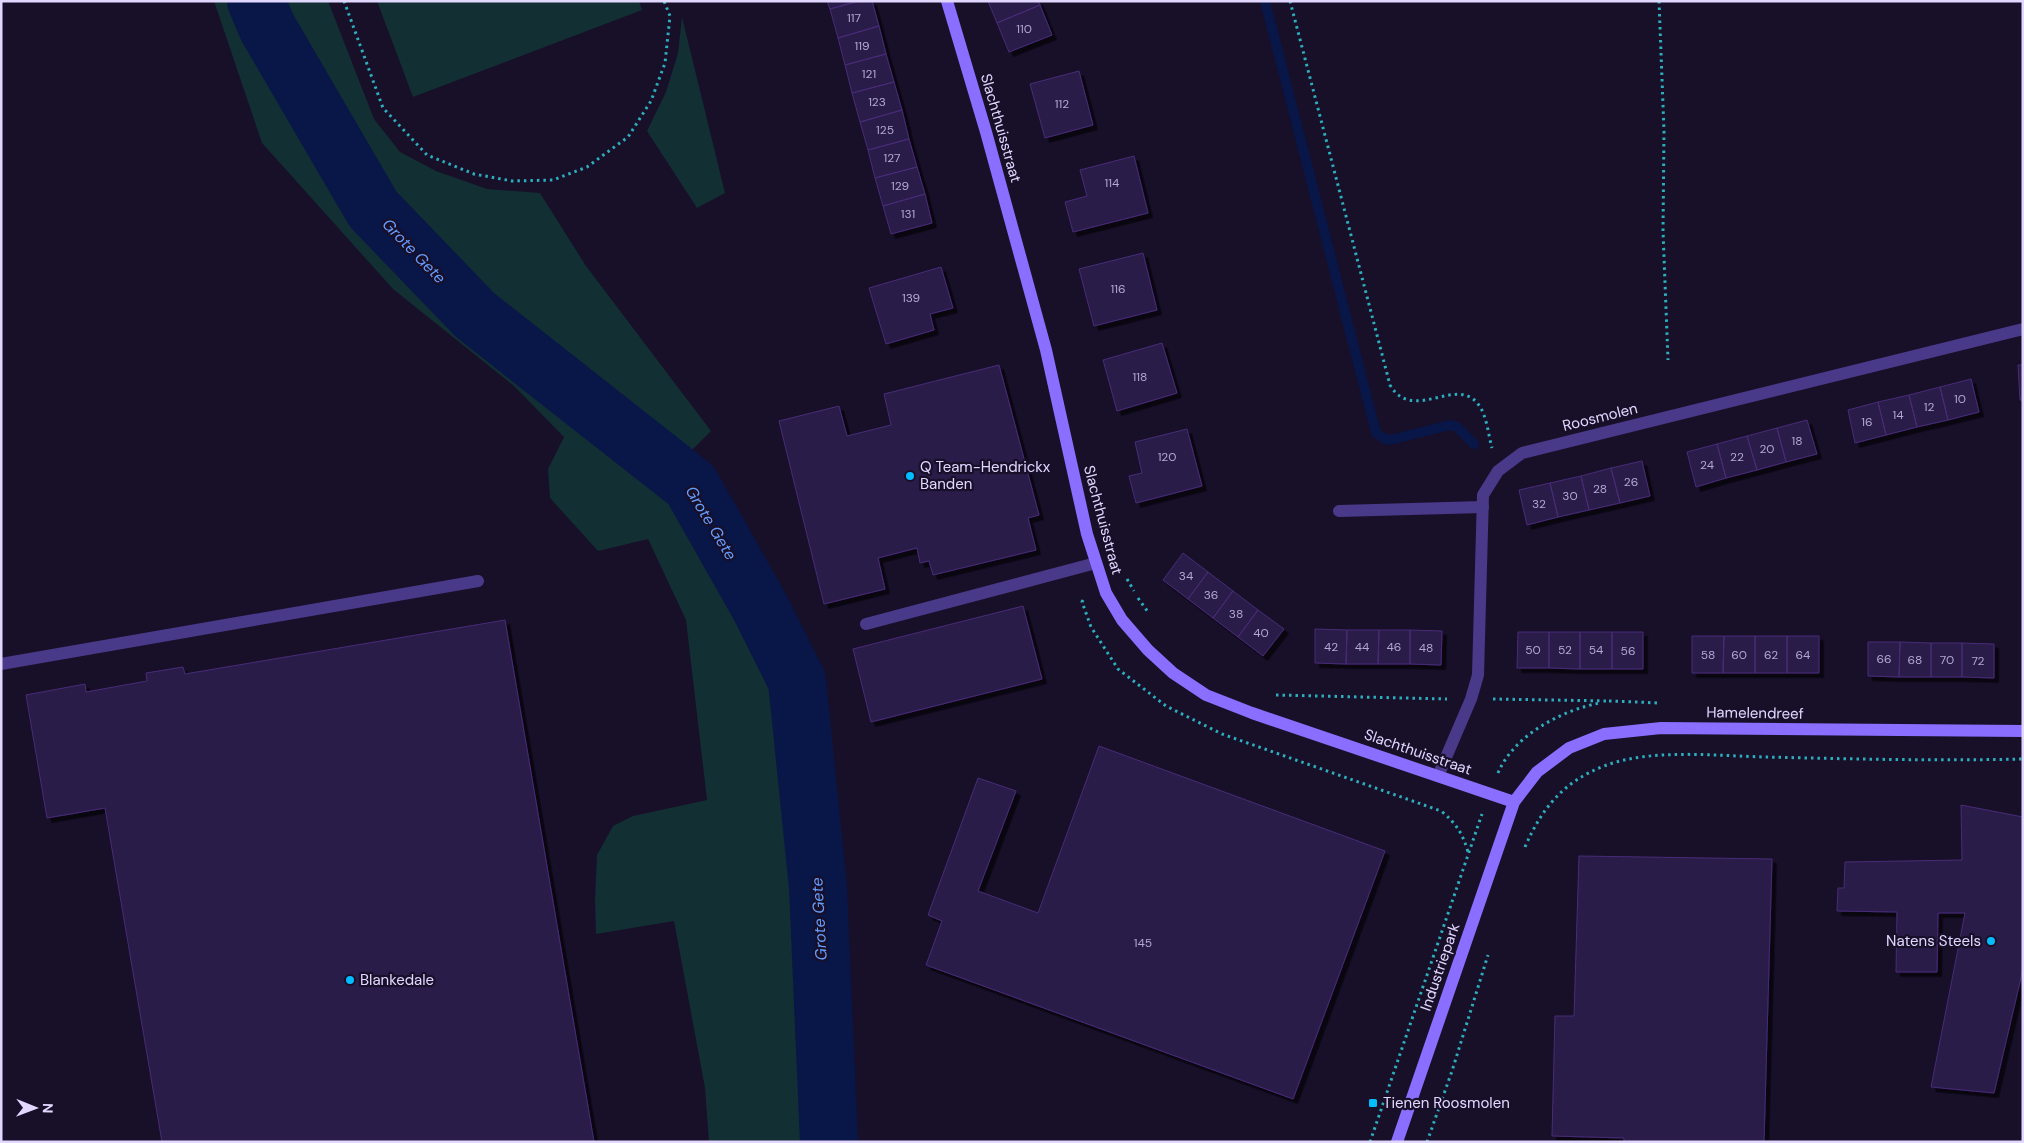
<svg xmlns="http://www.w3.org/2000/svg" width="2024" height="1143" font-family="'DM Sans',sans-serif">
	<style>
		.green { fill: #122f33 }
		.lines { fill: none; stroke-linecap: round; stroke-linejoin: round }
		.stream { stroke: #091648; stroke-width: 10 }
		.river { stroke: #091648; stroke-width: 58 }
		.building { fill: #2c1b4a; stroke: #472c77; filter: url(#shadow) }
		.path { stroke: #2daebd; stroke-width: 3; stroke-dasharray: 2.5 4; stroke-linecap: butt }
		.lane { stroke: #493989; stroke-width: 12 }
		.street { stroke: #493989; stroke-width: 12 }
		.secondary { stroke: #8a6eff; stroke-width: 12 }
		.poi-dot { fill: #03bcff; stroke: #180f29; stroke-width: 2 }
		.labels { text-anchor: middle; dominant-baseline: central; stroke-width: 4.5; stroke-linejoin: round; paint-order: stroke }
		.number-label { font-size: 12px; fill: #b4a8d2 }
		.street-label { font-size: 15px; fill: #e2d7ff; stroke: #180f29 }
		.poi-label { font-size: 15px; fill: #e2d7ff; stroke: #180f29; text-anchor: start }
		.water-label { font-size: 16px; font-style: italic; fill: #659eff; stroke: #180f29 }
	</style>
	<defs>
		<filter id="shadow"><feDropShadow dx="4.5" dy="4.5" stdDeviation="0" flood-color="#0009"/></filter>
	</defs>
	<rect width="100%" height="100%" fill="#180f29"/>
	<path class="green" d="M 214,1 L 328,1 L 374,119 L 400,152 L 436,171 L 487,189 L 540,193 L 586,266 L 711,431 L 690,452 L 691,486 L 760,607 L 797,681 L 818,887 L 829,1142 L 709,1142 L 705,1088 L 674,921 L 596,934 L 595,899 L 597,855 L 613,826 L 633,816 L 707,800 L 686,620 L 648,539 L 598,551 L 550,498 L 548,469 L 564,437 L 514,386 L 393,289 L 262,143 Z
		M 377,1 L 639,1 L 642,10 L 413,97 Z
		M 682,17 L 725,193 L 697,208 L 647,131 L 666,92 L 678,53 Z"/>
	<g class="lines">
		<path class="stream" d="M 1265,1 L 1376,433 L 1387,440 L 1394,439 L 1450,425 L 1457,427 L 1474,444"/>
		<path class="river" d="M 256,1 L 267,27 L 373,209 L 475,315 L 691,485 L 760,607 L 797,681 L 818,887 L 829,1142"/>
	</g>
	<path class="building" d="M 827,1 L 859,1 L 830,9 Z
		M 859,1 L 872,1 L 879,26 L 838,38 L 830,9 Z
		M 988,1 L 1038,1 L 1040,5 L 997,23 Z
		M 1040,5 L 1052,35 L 1009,52 L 997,23 Z
		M 879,26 L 886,54 L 845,65 L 838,38 Z
		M 886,54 L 894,82 L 852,93 L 845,65 Z
		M 1079,71 L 1093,125 L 1045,138 L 1030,84 Z
		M 894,82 L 902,110 L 860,122 L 852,93 Z
		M 902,110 L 909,139 L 868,150 L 860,122 Z
		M 909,139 L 917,167 L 875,178 L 868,150 Z
		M 1134,156 L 1148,213 L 1073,232 L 1065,202 L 1087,196 L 1080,170 Z
		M 917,167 L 925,194 L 883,206 L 875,178 Z
		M 925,194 L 932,223 L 891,234 L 883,206 Z
		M 1143,253 L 1157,310 L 1094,326 L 1079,269 Z
		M 941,267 L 953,308 L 930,314 L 934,330 L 886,344 L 869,288 Z
		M 1162,343 L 1177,393 L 1117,411 L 1103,360 Z
		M 999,365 L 1039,515 L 1028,518 L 1036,550 L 933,575 L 929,561 L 920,563 L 917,548 L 878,558 L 885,589 L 824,604 L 779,421 L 839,406 L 847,436 L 891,425 L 884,394 Z
		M 2018,365 L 2023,365 L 2023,400 L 2020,400 Z
		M 1971,379 L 1979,412 L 1948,420 L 1940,387 Z
		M 1940,387 L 1948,420 L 1917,427 L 1909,395 Z
		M 1909,395 L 1917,427 L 1886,435 L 1878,402 Z
		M 1878,402 L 1886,435 L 1855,443 L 1848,410 Z
		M 1807,420 L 1817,454 L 1786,462 L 1777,428 Z
		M 1777,428 L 1786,462 L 1757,470 L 1747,436 Z
		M 1187,429 L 1202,486 L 1136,503 L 1129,476 L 1142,473 L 1135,442 Z
		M 1747,436 L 1757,470 L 1726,478 L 1717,444 Z
		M 1717,444 L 1726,478 L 1696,487 L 1687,452 Z
		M 1642,461 L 1650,496 L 1620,503 L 1611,468 Z
		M 1611,468 L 1620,503 L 1589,510 L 1581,476 Z
		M 1581,476 L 1589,510 L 1558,517 L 1550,483 Z
		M 1550,483 L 1558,517 L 1527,525 L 1519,490 Z
		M 1183,553 L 1208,572 L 1188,599 L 1163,580 Z
		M 1208,572 L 1233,591 L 1213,618 L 1188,599 Z
		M 1233,591 L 1258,610 L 1238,637 L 1213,618 Z
		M 1023,606 L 1042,679 L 871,722 L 853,649 Z
		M 1258,610 L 1284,629 L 1263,656 L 1238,637 Z
		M 505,620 L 594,1142 L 162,1142 L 105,808 L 47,818 L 26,695 L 85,684 L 86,692 L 147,681 L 146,673 L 183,667 L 185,674 Z
		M 1315,629 L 1347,630 L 1346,664 L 1315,663 Z
		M 1347,630 L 1379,630 L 1378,664 L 1346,664 Z
		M 1379,630 L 1410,630 L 1410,664 L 1378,664 Z
		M 1410,630 L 1442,631 L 1441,665 L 1410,664 Z
		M 1518,632 L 1549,632 L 1549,668 L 1517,668 Z
		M 1549,632 L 1580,632 L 1580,669 L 1549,668 Z
		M 1580,632 L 1612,632 L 1612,669 L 1580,669 Z
		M 1612,632 L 1643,632 L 1643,669 L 1612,669 Z
		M 1692,636 L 1724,636 L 1723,673 L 1692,673 Z
		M 1724,636 L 1755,636 L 1755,673 L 1723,673 Z
		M 1755,636 L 1787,636 L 1787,673 L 1755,673 Z
		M 1787,636 L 1819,636 L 1819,673 L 1787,673 Z
		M 1868,642 L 1900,642 L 1899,677 L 1868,676 Z
		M 1900,642 L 1931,643 L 1931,677 L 1899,677 Z
		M 1931,643 L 1962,643 L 1962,677 L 1931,677 Z
		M 1962,643 L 1994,644 L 1994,678 L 1962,677 Z
		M 1099,746 L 1385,851 L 1293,1099 L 926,965 L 942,921 L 928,915 L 978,778 L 1016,791 L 978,891 L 1038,913 Z
		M 1961,805 L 2023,817 L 2023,969 L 1994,1093 L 1931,1087 L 1965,913 L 1938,913 L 1937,972 L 1896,972 L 1897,912 L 1837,911 L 1838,888 L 1844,888 L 1845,862 L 1962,860 Z
		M 1579,856 L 1772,859 L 1764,1142 L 1624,1142 L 1624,1138 L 1552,1136 L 1555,1016 L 1574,1016 Z"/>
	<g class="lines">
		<path class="path" d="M 344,1 L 383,108 L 427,155 L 474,174 L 512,181 L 553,180 L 587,167 L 628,137 L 651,101 L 665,63 L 670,16 L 664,1
			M 1290,1 L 1390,385 C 1413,424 1456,375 1478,404 C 1487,415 1488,434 1492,448
			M 1659,1 L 1664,131 L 1663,231 L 1668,360
			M 1127,579 L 1134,591
			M 1138,598 L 1148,612
			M 1083,600 L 1082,602 L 1091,627 L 1118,669 L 1166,706 L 1222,734 L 1441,811 C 1456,823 1463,834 1468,852
			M 1276,695 L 1447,699
			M 1493,699 L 1610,701
			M 1609,701 L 1660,703
			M 1498,773 C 1514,735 1562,710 1600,703
			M 1525,847 C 1542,808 1563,782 1604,766 C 1652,748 1715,756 1766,757 C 1851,759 1937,761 2023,759
			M 1370,1142 L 1482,814
			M 1427,1142 L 1452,1071 L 1488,955"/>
		<path class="lane" d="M 1339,511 L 1483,507
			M 866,624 L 1096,563
			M 1,664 L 478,581"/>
		<path class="street" d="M 1438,776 L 1471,699 L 1478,675 L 1483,495 L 1498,471 L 1522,453 L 2023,329"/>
		<path class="secondary" d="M 947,1 L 986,132 L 1046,350 L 1087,534 L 1106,593 L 1122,620 L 1148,650 L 1173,673 L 1206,695 L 1252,713 L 1514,802
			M 1397,1142 L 1514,802 L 1537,772 L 1569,748 L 1604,734 L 1661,728 L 2023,731"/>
	</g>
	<g class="poi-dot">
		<circle cx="910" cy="476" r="5"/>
		<circle cx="1991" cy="941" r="5"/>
		<circle cx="350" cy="980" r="5"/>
		<rect x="1368" y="1098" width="10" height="10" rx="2.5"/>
	</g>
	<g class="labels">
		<g class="number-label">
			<text x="854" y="18">117</text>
			<text x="1024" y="29">110</text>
			<text x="862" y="46">119</text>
			<text x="869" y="74">121</text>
			<text x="877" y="102">123</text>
			<text x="1062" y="104">112</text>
			<text x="885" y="130">125</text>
			<text x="892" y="158">127</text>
			<text x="1112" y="183">114</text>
			<text x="900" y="186">129</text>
			<text x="908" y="214">131</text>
			<text x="1118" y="289">116</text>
			<text x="911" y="298">139</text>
			<text x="1140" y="377">118</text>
			<text x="1960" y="399">10</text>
			<text x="1929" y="407">12</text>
			<text x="1898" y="415">14</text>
			<text x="1867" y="422">16</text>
			<text x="1797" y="441">18</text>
			<text x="1767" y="449">20</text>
			<text x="1167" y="457">120</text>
			<text x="1737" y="457">22</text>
			<text x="1707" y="465">24</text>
			<text x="1631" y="482">26</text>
			<text x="1600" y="489">28</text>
			<text x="1570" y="496">30</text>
			<text x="1539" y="504">32</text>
			<text x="1186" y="576">34</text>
			<text x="1211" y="595">36</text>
			<text x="1236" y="614">38</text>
			<text x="1261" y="633">40</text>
			<text x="1331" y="647">42</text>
			<text x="1362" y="647">44</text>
			<text x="1394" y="647">46</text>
			<text x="1426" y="648">48</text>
			<text x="1533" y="650">50</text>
			<text x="1565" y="650">52</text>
			<text x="1596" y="650">54</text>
			<text x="1628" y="651">56</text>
			<text x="1708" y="655">58</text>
			<text x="1739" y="655">60</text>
			<text x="1771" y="655">62</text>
			<text x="1803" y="655">64</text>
			<text x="1884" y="659">66</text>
			<text x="1915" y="660">68</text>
			<text x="1947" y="660">70</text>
			<text x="1978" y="661">72</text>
			<text x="1143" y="943">145</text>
		</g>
		<g class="street-label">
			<text transform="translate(1001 128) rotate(74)">Slachthuisstraat</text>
			<text transform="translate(1600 417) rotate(-14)">Roosmolen</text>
			<text transform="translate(1103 520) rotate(75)">Slachthuisstraat</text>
			<text transform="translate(1755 713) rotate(1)">Hamelendreef</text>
			<text transform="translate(1418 752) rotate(19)">Slachthuisstraat</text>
			<text transform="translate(1440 967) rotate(-71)">Industriepark</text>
		</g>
		<g class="poi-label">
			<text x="920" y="467">Q Team-Hendrickx<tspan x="920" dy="17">Banden</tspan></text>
			<text x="1981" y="941" text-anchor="end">Natens Steels</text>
			<text x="360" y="980">Blankedale</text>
			<text x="1383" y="1103">Tienen Roosmolen</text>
		</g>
		<g class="water-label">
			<text transform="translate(414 251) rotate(46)">Grote Gete</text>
			<text transform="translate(711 523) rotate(59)">Grote Gete</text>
			<text transform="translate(819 919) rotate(-93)">Grote Gete</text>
		</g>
	</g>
	<rect width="2024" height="1143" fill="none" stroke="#e2d7ff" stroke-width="5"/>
	<g transform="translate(35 1108) rotate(91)" stroke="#180f29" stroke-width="4" paint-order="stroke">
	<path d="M0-4L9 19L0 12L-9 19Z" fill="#e2d7ff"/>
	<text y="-8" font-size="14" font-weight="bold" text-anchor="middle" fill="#e2d7ff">N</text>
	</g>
</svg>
